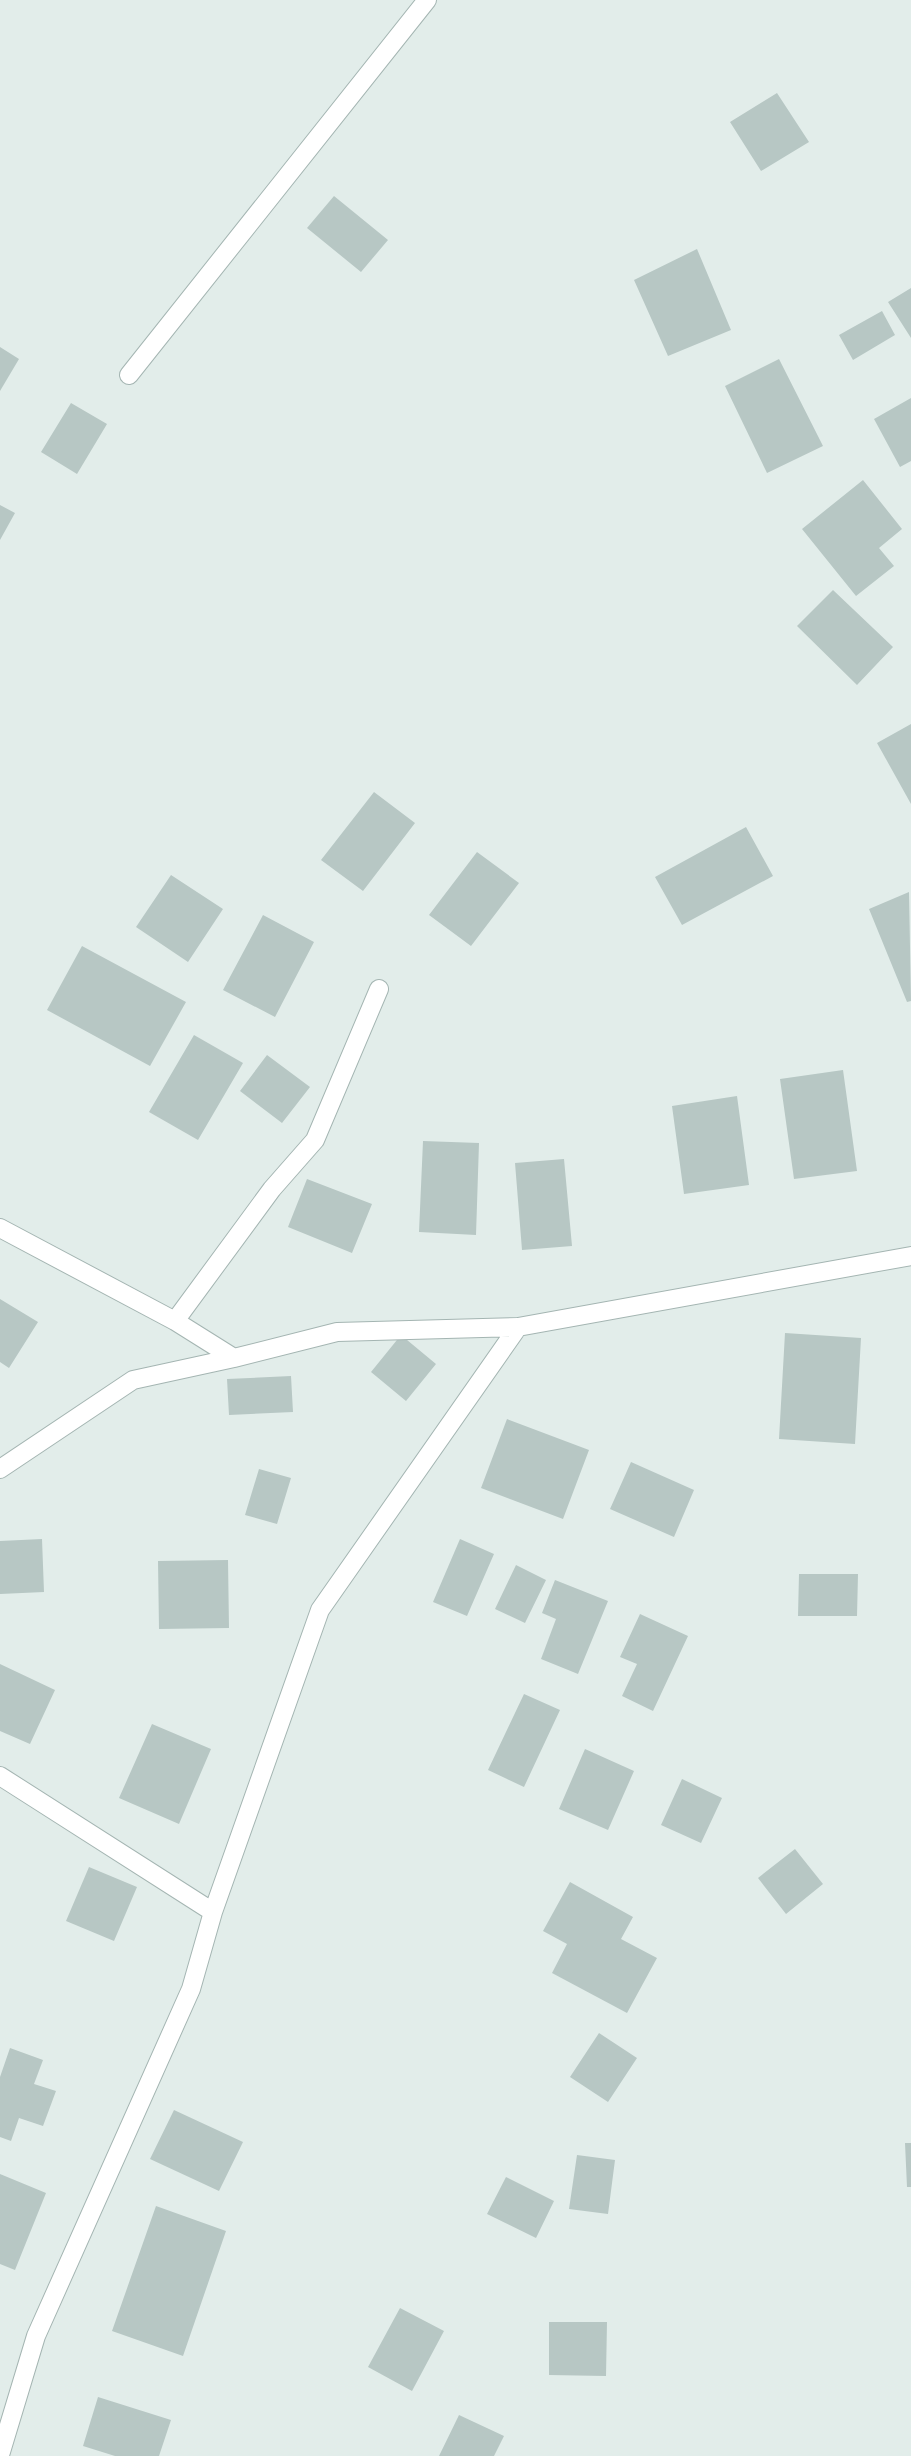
<svg xmlns="http://www.w3.org/2000/svg" width="911" height="2456" font-family="Overpass,sans-serif">
	<style>
		.building { fill: #b7c7c4 }
		.lines { fill: none; stroke-linecap: round; stroke-linejoin: round }
		.minor-casing { stroke: #a4b5b2; stroke-width: 20 }
		.minor { stroke: #fff; stroke-width: 18 }
	</style>
	<rect width="100%" height="100%" fill="#e2edea"/>
	<path class="building" d="M 777,93 L 809,142 L 761,171 L 730,122 Z
		M 334,196 L 388,240 L 361,272 L 307,228 Z
		M 697,249 L 731,330 L 668,356 L 634,280 Z
		M 911,288 L 911,338 L 888,302 Z
		M 882,311 L 895,335 L 853,360 L 839,335 Z
		M 0,347 L 19,359 L 0,391 Z
		M 779,359 L 823,446 L 767,473 L 725,386 Z
		M 911,398 L 911,461 L 900,467 L 874,419 Z
		M 71,403 L 107,424 L 77,474 L 41,452 Z
		M 863,480 L 902,529 L 879,548 L 894,566 L 856,596 L 802,529 Z
		M 0,505 L 15,513 L 0,540 Z
		M 833,590 L 893,647 L 857,685 L 797,626 Z
		M 911,724 L 911,804 L 877,743 Z
		M 374,792 L 415,823 L 363,891 L 321,860 Z
		M 746,827 L 773,876 L 682,925 L 655,877 Z
		M 477,852 L 519,883 L 471,946 L 429,915 Z
		M 171,875 L 223,909 L 188,962 L 136,927 Z
		M 909,892 L 911,1001 L 907,1002 L 869,909 Z
		M 263,915 L 314,942 L 275,1017 L 223,990 Z
		M 82,946 L 186,1002 L 150,1066 L 47,1010 Z
		M 194,1035 L 243,1063 L 198,1140 L 149,1112 Z
		M 267,1055 L 310,1087 L 282,1123 L 240,1091 Z
		M 843,1070 L 857,1171 L 794,1179 L 780,1079 Z
		M 737,1096 L 749,1185 L 684,1194 L 672,1106 Z
		M 423,1141 L 479,1143 L 476,1235 L 419,1232 Z
		M 564,1159 L 572,1246 L 522,1250 L 515,1163 Z
		M 307,1179 L 372,1204 L 352,1253 L 288,1227 Z
		M 0,1299 L 38,1322 L 9,1368 L 0,1362 Z
		M 785,1333 L 861,1338 L 855,1444 L 779,1439 Z
		M 401,1335 L 436,1364 L 406,1401 L 371,1372 Z
		M 291,1376 L 293,1412 L 229,1415 L 227,1379 Z
		M 507,1419 L 589,1450 L 563,1519 L 481,1488 Z
		M 631,1462 L 694,1490 L 674,1537 L 610,1509 Z
		M 259,1469 L 291,1478 L 277,1524 L 245,1515 Z
		M 42,1539 L 44,1592 L 0,1594 L 0,1541 Z
		M 460,1539 L 494,1554 L 467,1616 L 433,1602 Z
		M 228,1560 L 229,1628 L 159,1629 L 158,1561 Z
		M 516,1565 L 546,1580 L 525,1623 L 495,1609 Z
		M 799,1574 L 858,1574 L 857,1616 L 798,1616 Z
		M 555,1580 L 608,1601 L 578,1674 L 541,1659 L 556,1619 L 542,1613 Z
		M 640,1614 L 688,1636 L 653,1711 L 622,1696 L 637,1664 L 620,1657 Z
		M 0,1664 L 55,1690 L 30,1744 L 0,1731 Z
		M 524,1694 L 560,1710 L 524,1787 L 488,1770 Z
		M 152,1724 L 211,1749 L 179,1824 L 119,1798 Z
		M 585,1749 L 634,1771 L 608,1830 L 559,1809 Z
		M 682,1779 L 722,1798 L 701,1843 L 661,1825 Z
		M 795,1849 L 823,1884 L 786,1914 L 758,1878 Z
		M 89,1867 L 137,1887 L 114,1941 L 66,1921 Z
		M 570,1882 L 633,1917 L 621,1939 L 657,1958 L 627,2013 L 552,1973 L 567,1944 L 543,1931 Z
		M 599,2033 L 637,2058 L 608,2102 L 570,2077 Z
		M 10,2048 L 43,2060 L 34,2084 L 56,2091 L 43,2126 L 19,2118 L 11,2141 L 0,2137 L 0,2077 Z
		M 174,2110 L 243,2142 L 219,2191 L 150,2159 Z
		M 905,2143 L 911,2143 L 911,2187 L 907,2187 Z
		M 577,2155 L 615,2160 L 608,2214 L 569,2209 Z
		M 0,2174 L 46,2193 L 15,2270 L 0,2264 Z
		M 506,2177 L 554,2201 L 536,2238 L 487,2214 Z
		M 156,2206 L 226,2231 L 183,2356 L 112,2331 Z
		M 400,2308 L 444,2331 L 412,2391 L 368,2367 Z
		M 549,2322 L 607,2322 L 606,2376 L 549,2375 Z
		M 98,2397 L 171,2420 L 159,2456 L 115,2456 L 83,2446 Z
		M 459,2415 L 504,2436 L 494,2456 L 439,2456 Z"/>
	<g class="lines">
		<defs>
			<path id="minor" d="M 129,375 L 427,0
				M 0,1228 L 175,1321 L 234,1358
				M 175,1321 L 272,1189 L 315,1140 L 379,989
				M 0,1469 L 133,1380 L 234,1358 L 337,1332 L 518,1327
				M 0,1776 L 213,1912
				M 0,2455 L 36,2336 L 191,1989 L 213,1912 L 320,1610 L 518,1327 L 911,1256"/>
		</defs>
		<use href="#minor" class="minor-casing"/>
		<use href="#minor" class="minor"/>
	</g>
</svg>
